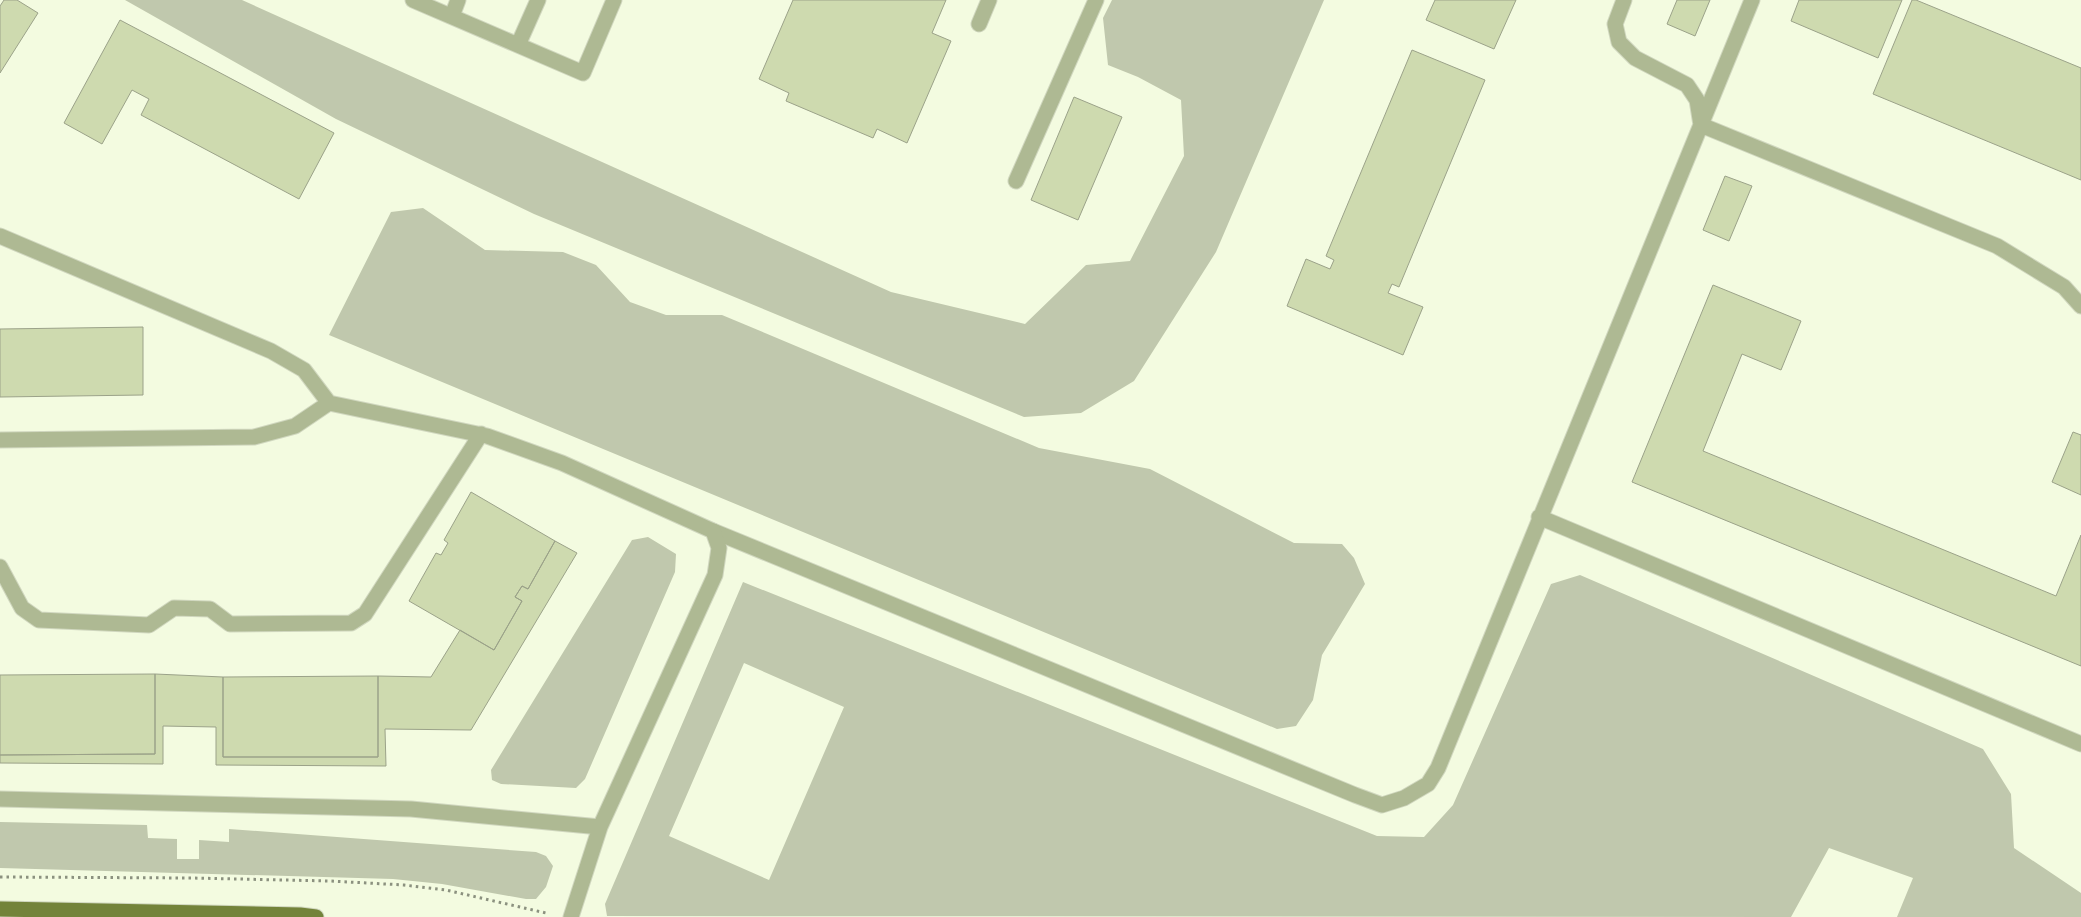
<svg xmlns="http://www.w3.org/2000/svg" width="2081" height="917" font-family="Barlow,sans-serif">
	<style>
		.green { fill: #c0c8ad; fill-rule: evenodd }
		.building { fill: #cedaaf; stroke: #9ba289 }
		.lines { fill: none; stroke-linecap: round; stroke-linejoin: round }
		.service-casing { stroke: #d0d7bf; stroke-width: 17 }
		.minor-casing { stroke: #d0d7bf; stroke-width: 17 }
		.primary-casing { stroke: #d0d7bf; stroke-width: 17 }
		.path { stroke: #8b917f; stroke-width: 3; stroke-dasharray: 2.5 4; stroke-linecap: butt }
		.service { stroke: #aeb993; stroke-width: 15 }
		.minor { stroke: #aeb993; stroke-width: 15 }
		.primary { stroke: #73833a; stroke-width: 15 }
	</style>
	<rect width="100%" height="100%" fill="#f3fbe0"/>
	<path class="green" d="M 125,0 L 242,0 L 891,292 L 1025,324 L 1086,265 L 1130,261 L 1184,156 L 1181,100 L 1138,77 L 1108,65 L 1103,18 L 1112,0 L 1324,0 L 1216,252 L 1134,381 L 1081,413 L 1024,417 L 534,214 L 336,119 Z
		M 423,208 L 485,250 L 563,252 L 596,265 L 630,302 L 666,315 L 722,315 L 1039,448 L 1150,469 L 1294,543 L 1342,544 L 1354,558 L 1365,584 L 1322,655 L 1313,700 L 1296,726 L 1277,729 L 329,335 L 391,212 Z
		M 648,537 L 676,554 L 675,572 L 585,779 L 576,788 L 501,784 L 492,780 L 491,770 L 632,540 Z
		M 1580,575 L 1983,749 L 2011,794 L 2014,848 L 2081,893 L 2081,917 L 1897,917 L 1913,878 L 1829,848 L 1791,917 L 607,916 L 605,904 L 743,582 L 1377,836 L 1424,837 L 1453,805 L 1551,584 ZM 744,663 L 844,707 L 769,880 L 669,836 Z
		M 0,822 L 147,825 L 148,838 L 177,839 L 177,859 L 199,859 L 199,840 L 229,842 L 229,829 L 536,852 L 546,856 L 553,866 L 546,887 L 536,899 L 526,899 L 442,884 L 393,879 L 0,868 Z"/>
	<path class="building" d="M 4,0 L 17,0 L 38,13 L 0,73 L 0,6 Z
		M 793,0 L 946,0 L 932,33 L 951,41 L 907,143 L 877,129 L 873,138 L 786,101 L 789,93 L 759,79 Z
		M 1435,0 L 1516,0 L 1494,49 L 1426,20 Z
		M 1677,0 L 1710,0 L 1695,36 L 1667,24 Z
		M 1799,0 L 1902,0 L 1878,58 L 1791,21 Z
		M 1912,0 L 1916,0 L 2081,68 L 2081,180 L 1873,94 Z
		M 120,20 L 334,133 L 299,199 L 141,115 L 149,99 L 132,90 L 102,144 L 64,123 Z
		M 1412,50 L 1485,80 L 1399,287 L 1392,284 L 1388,293 L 1423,307 L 1403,355 L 1287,306 L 1306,259 L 1330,269 L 1334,260 L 1326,256 Z
		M 1074,97 L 1122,117 L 1078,220 L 1031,200 Z
		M 1725,176 L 1752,186 L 1729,241 L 1703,230 Z
		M 1713,285 L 1801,321 L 1781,370 L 1742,354 L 1703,451 L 2056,596 L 2081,535 L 2081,666 L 1632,482 Z
		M 143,327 L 143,395 L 0,397 L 0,329 Z
		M 2073,432 L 2081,435 L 2081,495 L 2052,482 Z
		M 471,492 L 555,541 L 528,589 L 522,586 L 515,597 L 522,601 L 494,650 L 409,601 L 436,553 L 441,555 L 448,543 L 444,540 Z
		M 555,541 L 577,553 L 471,730 L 385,729 L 386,766 L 216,765 L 216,727 L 163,726 L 163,764 L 0,763 L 0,755 L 155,754 L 155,674 L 223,677 L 223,757 L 378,757 L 378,676 L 431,677 L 460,630 L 494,650 L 522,601 L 515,597 L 522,586 L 528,589 Z
		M 155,674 L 155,754 L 0,755 L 0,675 Z
		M 378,676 L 378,757 L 223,757 L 223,677 Z"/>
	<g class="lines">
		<defs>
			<path id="service" d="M 413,0 L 583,73 L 614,0
				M 1624,0 L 1615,24 L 1619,42 L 1635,58 L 1687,85 L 1697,100 L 1701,125 L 1997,246 L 2064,287 L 2081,306
				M 452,16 L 458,0
				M 979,24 L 989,0
				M 518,45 L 538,0
				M 1016,181 L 1096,0
				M 1539,517 L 2081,744
				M 713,531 L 1355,795 L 1382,805 L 1404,798 L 1428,784 L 1438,768 L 1752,0"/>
			<path id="minor" d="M 0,236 L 271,351 L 304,370 L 329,403 L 487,436 L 562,463 L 713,531 L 719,548 L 715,575 L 600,827 L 571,917
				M 0,440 L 254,437 L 295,426 L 329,403
				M 0,567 L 22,608 L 39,620 L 149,625 L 174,608 L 210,609 L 230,624 L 351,623 L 365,614 L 481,434
				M 0,799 L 411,809 L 600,827"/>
			<path id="primary" d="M 0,909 L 300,915 L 316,917"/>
		</defs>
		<use href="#service" class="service-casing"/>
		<use href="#minor" class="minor-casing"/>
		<use href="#primary" class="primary-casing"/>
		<path class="path" d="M 0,877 L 191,878 L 330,881 L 404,885 L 446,890 L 546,913"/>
		<use href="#service" class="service"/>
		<use href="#minor" class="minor"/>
		<use href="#primary" class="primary"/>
	</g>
</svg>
